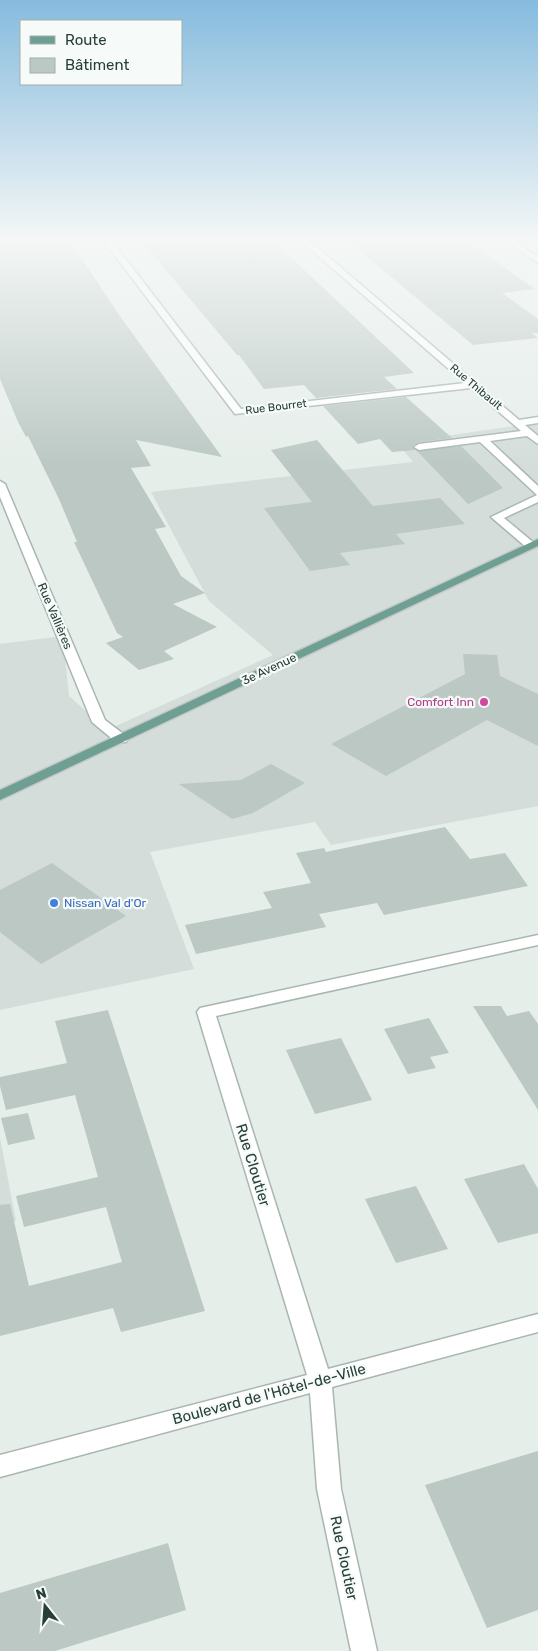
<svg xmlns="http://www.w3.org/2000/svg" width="538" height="1651" font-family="Rubik,sans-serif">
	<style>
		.built { fill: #d4ddd9 }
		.building { fill: #bbc8c3 }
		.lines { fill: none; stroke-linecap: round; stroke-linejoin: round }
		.minor-casing { stroke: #a9b6b1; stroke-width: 3 }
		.major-casing { stroke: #c2c9c7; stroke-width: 3 }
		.minor { fill: #fff; fill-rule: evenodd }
		.major { fill: #6e9f92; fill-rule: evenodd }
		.hotel-dot { fill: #d1479c; stroke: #f6faf8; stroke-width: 2 }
		.shop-dot { fill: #3f7fe0; stroke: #f6faf8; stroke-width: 2 }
		.labels { text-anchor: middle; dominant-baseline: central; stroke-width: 4.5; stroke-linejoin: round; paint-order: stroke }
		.far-street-label { font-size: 11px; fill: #263f38; stroke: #f6faf8 }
		.street-label { font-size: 12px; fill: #263f38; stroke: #f6faf8 }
		.hotel-label { font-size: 12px; fill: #b23c85; stroke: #f6faf8; text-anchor: end }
		.shop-label { font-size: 12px; fill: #366cbe; stroke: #f6faf8; text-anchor: start }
		.near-street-label { font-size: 15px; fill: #263f38; stroke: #f6faf8 }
	</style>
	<rect width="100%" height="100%" fill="#e6eeea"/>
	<path class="built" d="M 538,420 L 538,806 L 331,845 L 315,822 L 150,852 L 194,969 L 0,1010 L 0,644 L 63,636 L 69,696 L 107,730 L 273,655 L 209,601 L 151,492 L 413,462 L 397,443 L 528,424 Z
		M 0,1138 L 16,1221 L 0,1224 Z"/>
	<path class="building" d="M 0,236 L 67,236 L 117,312 L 222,457 L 136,440 L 151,466 L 131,468 L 166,527 L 155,529 L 181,576 L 205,593 L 173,604 L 217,627 L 164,651 L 174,659 L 139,670 L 106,643 L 123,637 L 117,633 L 74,542 L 77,542 L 59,499 L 28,436 L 26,437 L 18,422 L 0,379 Z
		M 243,236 L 268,236 L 414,373 L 384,377 L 397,389 L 316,398 L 304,385 L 264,389 L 239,355 L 237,355 L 144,244 Z
		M 342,236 L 460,236 L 535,289 L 502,293 L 538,319 L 538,333 L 532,333 L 538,338 L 473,345 Z
		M 406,397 L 452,438 L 419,442 L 412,446 L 415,450 L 392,452 L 380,439 L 358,444 L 323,406 Z
		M 317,440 L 373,506 L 440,498 L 465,524 L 396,534 L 405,544 L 340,553 L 350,565 L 310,571 L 264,508 L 312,502 L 271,450 Z
		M 461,446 L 503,488 L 468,504 L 416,450 Z
		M 463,654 L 497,655 L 500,676 L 538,694 L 538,746 L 487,720 L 386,776 L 331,744 L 465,674 Z
		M 271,764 L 305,783 L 253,813 L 232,819 L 179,784 L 241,780 Z
		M 445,827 L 470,859 L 505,853 L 528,886 L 384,915 L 377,903 L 319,914 L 326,927 L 196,954 L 185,925 L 272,908 L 263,892 L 311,883 L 296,853 L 324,848 L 326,852 Z
		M 52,863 L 126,916 L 41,964 L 0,932 L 0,890 Z
		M 473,1006 L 501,1006 L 507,1016 L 529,1011 L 538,1024 L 538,1110 Z
		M 108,1010 L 205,1311 L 121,1332 L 113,1308 L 0,1336 L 0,1205 L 10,1204 L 29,1286 L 122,1262 L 106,1207 L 24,1227 L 16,1196 L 98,1177 L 75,1095 L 6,1110 L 0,1086 L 0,1077 L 67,1063 L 55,1021 Z
		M 429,1018 L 449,1053 L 430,1057 L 436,1068 L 408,1074 L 384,1029 Z
		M 341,1038 L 372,1100 L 315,1114 L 286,1050 Z
		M 28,1113 L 35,1139 L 8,1145 L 1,1118 Z
		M 524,1164 L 538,1189 L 538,1233 L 498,1243 L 464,1179 Z
		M 416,1186 L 448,1249 L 396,1263 L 365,1199 Z
		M 538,1451 L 538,1610 L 487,1628 L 425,1485 Z
		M 168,1543 L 186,1610 L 55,1651 L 0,1651 L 0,1593 Z"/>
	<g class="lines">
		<defs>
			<path id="minor" d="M 100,236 L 108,236 L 241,409 L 465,383 L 295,236 L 304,236 L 519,420 L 538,417 L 538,423 L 525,425 L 538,436 L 538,444 L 527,436 L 490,441 L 538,486 L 538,502 L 504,518 L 534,543 L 534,547 L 526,547 L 491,517 L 537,495 L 480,442 L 419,450 L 414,447 L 419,444 L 521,431 L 471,388 L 235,414 Z
				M 498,236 L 507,236 L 538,257 L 538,263 Z
				M 0,481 L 5,484 L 105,720 L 126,736 L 128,739 L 126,742 L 116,742 L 92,722 L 0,497 Z
				M 538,935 L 538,945 L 216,1016 L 328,1369 L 538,1314 L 538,1332 L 332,1387 L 341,1489 L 377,1651 L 351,1651 L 317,1489 L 310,1393 L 0,1477 L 0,1455 L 307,1375 L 197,1012 L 200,1008 Z"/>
			<path id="major" d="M 538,539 L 538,546 L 0,800 L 0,790 Z"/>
		</defs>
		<use href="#minor" class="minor-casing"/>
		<use href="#major" class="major-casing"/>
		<use href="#minor" class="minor"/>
		<use href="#major" class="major"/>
	</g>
	<linearGradient id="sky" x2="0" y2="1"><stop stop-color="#86bbde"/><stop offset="0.51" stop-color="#f4f7f6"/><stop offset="1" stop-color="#f4f7f6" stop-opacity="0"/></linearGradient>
	<rect width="538" height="467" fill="url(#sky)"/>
	<circle class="hotel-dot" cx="484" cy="702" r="5"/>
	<circle class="shop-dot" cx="54" cy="903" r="5"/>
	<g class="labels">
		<g class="far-street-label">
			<text transform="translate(476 387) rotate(40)">Rue Thibault</text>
			<text transform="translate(276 407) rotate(-7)">Rue Bourret</text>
		</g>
		<g class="street-label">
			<text transform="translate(55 616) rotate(67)">Rue Vallières</text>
			<text transform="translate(269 669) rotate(-25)">3e Avenue</text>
		</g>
		<g class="hotel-label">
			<text x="474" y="702">Comfort Inn</text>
		</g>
		<g class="shop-label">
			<text x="64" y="903">Nissan Val d'Or</text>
		</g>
		<g class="near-street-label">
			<text transform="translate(253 1165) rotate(73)">Rue Cloutier</text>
			<text transform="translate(269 1394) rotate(-15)">Boulevard de l'Hôtel-de-Ville</text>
			<text transform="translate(344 1558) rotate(78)">Rue Cloutier</text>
		</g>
	</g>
	<rect x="20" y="20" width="162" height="65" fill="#f6faf8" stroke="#a3afab"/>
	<rect x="30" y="36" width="25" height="8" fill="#6e9f92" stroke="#a3afab"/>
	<text x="65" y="45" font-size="15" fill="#263f38">Route</text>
	<rect x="30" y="58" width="25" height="15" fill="#bbc8c3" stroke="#a3afab"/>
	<text x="65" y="70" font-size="15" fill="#263f38">Bâtiment</text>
	<g transform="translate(45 1606) rotate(343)" stroke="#f6faf8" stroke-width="4" paint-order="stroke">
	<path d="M0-4L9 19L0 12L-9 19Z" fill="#263f38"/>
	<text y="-8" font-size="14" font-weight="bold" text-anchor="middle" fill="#263f38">N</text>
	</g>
</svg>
